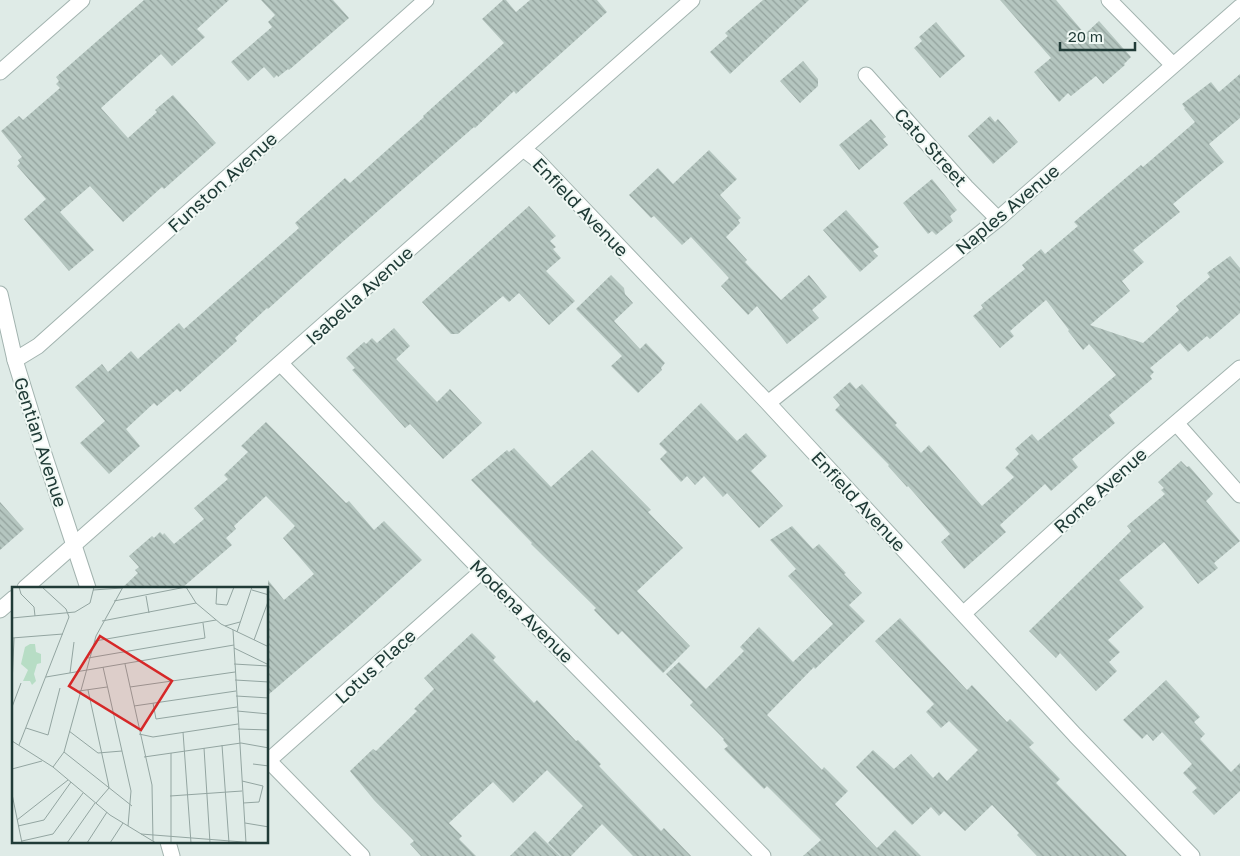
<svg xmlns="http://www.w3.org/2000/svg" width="1240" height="856" font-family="'Golos Text',sans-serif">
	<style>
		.building { fill: url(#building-back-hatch) }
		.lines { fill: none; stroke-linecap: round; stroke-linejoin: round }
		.minor-casing { stroke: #a2b3af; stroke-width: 17 }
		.tertiary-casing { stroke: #a2b3af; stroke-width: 17 }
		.minor { stroke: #fff; stroke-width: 15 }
		.tertiary { stroke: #fff; stroke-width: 15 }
		.labels { text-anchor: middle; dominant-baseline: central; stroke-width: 4; stroke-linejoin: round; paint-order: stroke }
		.street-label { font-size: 18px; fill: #203b37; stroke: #f0f8f4 }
		.inset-road { fill: none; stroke: #93a5a1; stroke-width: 1 }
		.view { fill: #d62828; fill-opacity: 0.15; stroke: #d62828; stroke-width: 2.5 }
		.inset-edge { fill: none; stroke: #203b37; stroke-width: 2.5 }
	</style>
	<defs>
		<pattern id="building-back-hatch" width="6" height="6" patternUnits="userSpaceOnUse" patternTransform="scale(1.25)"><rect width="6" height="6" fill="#b5c6c0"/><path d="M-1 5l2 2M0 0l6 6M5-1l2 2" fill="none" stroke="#93a29d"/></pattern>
	</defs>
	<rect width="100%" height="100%" fill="#dfebe7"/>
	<path class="building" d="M 144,0 L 229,0 L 197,29 L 205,37 L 172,66 L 161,54 L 101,108 L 128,138 L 157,112 L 155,110 L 173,95 L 216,143 L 164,189 L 162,187 L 123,222 L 90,186 L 60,212 L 94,250 L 69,271 L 24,219 L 46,199 L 17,166 L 20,163 L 18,160 L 22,157 L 1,131 L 19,116 L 23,120 L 60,88 L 56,84 L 59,81 L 56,77 Z
		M 261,0 L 333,0 L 349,18 L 289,70 L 288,69 L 278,77 L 277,75 L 274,78 L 264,67 L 248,81 L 231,62 L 272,27 L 268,22 L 275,15 Z
		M 503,0 L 506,0 L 516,12 L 530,0 L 597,0 L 607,12 L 516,94 L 514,91 L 475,128 L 474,127 L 339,245 L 268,309 L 267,308 L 235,338 L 237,341 L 180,392 L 177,389 L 157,406 L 154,403 L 126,429 L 140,446 L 109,474 L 80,443 L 105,421 L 75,387 L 102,364 L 108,372 L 131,351 L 138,359 L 179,323 L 184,329 L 299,228 L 295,223 L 345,178 L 350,183 L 424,117 L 423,116 L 504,43 L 482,19 Z
		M 763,0 L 809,0 L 730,74 L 710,52 L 728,36 L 725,33 Z
		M 1000,0 L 1056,0 L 1085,34 L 1099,21 L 1131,57 L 1124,64 L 1125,65 L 1103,84 L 1096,76 L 1071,96 L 1068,93 L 1059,102 L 1034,72 L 1051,58 Z
		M 936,22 L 965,56 L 940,78 L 914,48 L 922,41 L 919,37 Z
		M 803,61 L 818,79 L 818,86 L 800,103 L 780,81 Z
		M 1240,74 L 1240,118 L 1209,144 L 1224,162 L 1173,204 L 1180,212 L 1133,250 L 1144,262 L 1122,281 L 1130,291 L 1090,325 L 1143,343 L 1179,310 L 1176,306 L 1210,277 L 1207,273 L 1230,256 L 1240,268 L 1240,313 L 1210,339 L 1207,336 L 1188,352 L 1180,343 L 1150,368 L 1154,372 L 1150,376 L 1152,379 L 1109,415 L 1115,423 L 1072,459 L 1078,467 L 1051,491 L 1045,484 L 1000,525 L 1006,532 L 964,569 L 941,542 L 950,534 L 908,486 L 907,487 L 888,466 L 889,465 L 835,410 L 840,405 L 833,397 L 850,382 L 856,389 L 862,384 L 897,423 L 895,425 L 921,453 L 929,445 L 982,506 L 1014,477 L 1005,468 L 1019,454 L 1015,449 L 1032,434 L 1038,441 L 1116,375 L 1089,344 L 1083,350 L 1068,331 L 1069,330 L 1046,300 L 1010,331 L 1014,336 L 1000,348 L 973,316 L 983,308 L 981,305 L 1025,269 L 1022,265 L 1041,249 L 1045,254 L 1078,226 L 1074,222 L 1141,165 L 1143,167 L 1195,122 L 1184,109 L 1185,108 L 1182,104 L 1211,82 L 1219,92 Z
		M 990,116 L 995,122 L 998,119 L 1018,142 L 993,164 L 968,136 Z
		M 871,119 L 886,137 L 883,139 L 888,145 L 859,170 L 839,145 Z
		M 709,150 L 737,179 L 720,195 L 741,218 L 738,220 L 740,223 L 726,237 L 747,260 L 745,262 L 781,300 L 809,275 L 827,297 L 812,310 L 819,318 L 787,344 L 757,306 L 748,315 L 721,286 L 729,278 L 691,237 L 682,245 L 654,216 L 651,218 L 629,195 L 658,168 L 673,184 Z
		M 932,179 L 957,210 L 950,216 L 953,221 L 936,235 L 932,231 L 928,234 L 903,203 Z
		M 529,206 L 556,236 L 550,241 L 556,247 L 553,249 L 561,258 L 546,271 L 575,301 L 549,325 L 519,293 L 509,302 L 503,296 L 458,334 L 451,334 L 422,302 Z
		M 846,210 L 879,247 L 873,251 L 878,256 L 860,272 L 823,230 Z
		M 611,275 L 624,288 L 625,294 L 633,303 L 614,321 L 640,349 L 646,343 L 665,363 L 661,368 L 662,370 L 638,393 L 611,366 L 622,356 L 576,309 Z
		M 394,328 L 410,346 L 396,359 L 437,402 L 450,389 L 482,423 L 443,459 L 410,424 L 405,428 L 352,370 L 355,368 L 346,358 L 364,342 L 366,344 L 372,338 L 377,343 Z
		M 701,403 L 737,441 L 746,433 L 767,456 L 751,471 L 783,506 L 759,528 L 727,493 L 723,497 L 704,476 L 695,485 L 687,476 L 681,482 L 660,459 L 667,452 L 659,444 Z
		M 266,422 L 346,503 L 349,501 L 374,530 L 384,521 L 422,560 L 351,624 L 268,695 L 268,580 L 284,600 L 314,574 L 283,538 L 295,526 L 266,496 L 234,526 L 236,529 L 226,538 L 232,545 L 182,588 L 122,588 L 138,573 L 135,570 L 139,567 L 129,556 L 152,536 L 154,538 L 160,532 L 163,535 L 164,533 L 174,544 L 204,519 L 194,508 L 228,479 L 224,475 L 248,452 L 241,446 Z
		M 514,448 L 551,487 L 592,450 L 651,510 L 648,512 L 683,548 L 637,591 L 690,646 L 663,673 L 622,631 L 618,635 L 594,610 L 596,608 L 531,544 L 532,543 L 471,480 L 507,450 L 509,452 Z
		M 1181,461 L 1187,467 L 1189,466 L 1213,494 L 1206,501 L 1240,541 L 1214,563 L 1218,568 L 1198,584 L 1164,542 L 1119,580 L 1144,607 L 1108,640 L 1120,652 L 1109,662 L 1117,671 L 1096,691 L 1060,653 L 1056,658 L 1029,631 L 1131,531 L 1127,526 L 1165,494 L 1161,490 L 1164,488 L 1158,482 Z
		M 0,502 L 24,529 L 0,550 Z
		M 792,526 L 813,549 L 819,544 L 846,573 L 844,574 L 862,593 L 849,605 L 865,621 L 815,669 L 814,667 L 767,715 L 822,770 L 824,767 L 848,791 L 835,804 L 877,848 L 895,830 L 921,856 L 803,856 L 821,840 L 767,786 L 764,789 L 724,749 L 728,746 L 723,740 L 724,739 L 690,705 L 693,702 L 666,674 L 679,662 L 706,689 L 744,651 L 740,647 L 759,627 L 793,662 L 833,624 L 788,576 L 796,569 L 770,540 Z
		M 900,618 L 967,690 L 972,685 L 1007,722 L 1010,719 L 1034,743 L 1029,747 L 1060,779 L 1056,783 L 1127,856 L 1037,856 L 1017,835 L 1019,833 L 992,805 L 965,831 L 944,811 L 939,816 L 931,807 L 912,825 L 856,767 L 873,750 L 894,769 L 911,754 L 933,778 L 939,772 L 947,781 L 978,750 L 949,721 L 941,728 L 926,712 L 934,704 L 875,641 Z
		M 472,633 L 496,657 L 493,660 L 534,703 L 537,700 L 576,741 L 578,740 L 601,764 L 599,766 L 661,831 L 664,828 L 691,856 L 633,856 L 602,824 L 571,856 L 561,856 L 548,843 L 583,806 L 547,770 L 513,803 L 493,782 L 449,823 L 462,836 L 459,839 L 476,856 L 421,856 L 410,844 L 414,841 L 374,800 L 350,771 L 373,749 L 376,751 L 417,711 L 414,709 L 434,689 L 424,678 Z
		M 1166,680 L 1200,717 L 1194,722 L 1205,734 L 1200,739 L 1231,772 L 1240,763 L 1240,791 L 1214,815 L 1192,792 L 1197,788 L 1183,773 L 1192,764 L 1162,732 L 1153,741 L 1147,734 L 1142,739 L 1123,720 Z
		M 535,831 L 560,856 L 510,856 Z"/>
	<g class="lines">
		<defs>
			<path id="minor" d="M 1109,0 L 1173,65
				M 0,72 L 82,0
				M 866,75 L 966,187 L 998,219
				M 523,149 L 535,158 L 768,403 L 1075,735 L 1192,856
				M 15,360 L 38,346 L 426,0
				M 281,364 L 482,571 L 763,856
				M 768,403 L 998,219 L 1240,7
				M 1176,423 L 1240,495
				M 25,588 L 692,0
				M 0,610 L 14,598
				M 963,614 L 1134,459 L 1240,368
				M 268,760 L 362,856
				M 268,761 L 482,571"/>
			<path id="tertiary" d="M 0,294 L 15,360 L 43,451 L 88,588
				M 168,842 L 172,856"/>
		</defs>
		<use href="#minor" class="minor-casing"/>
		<use href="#tertiary" class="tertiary-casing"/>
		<use href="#minor" class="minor"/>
		<use href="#tertiary" class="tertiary"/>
	</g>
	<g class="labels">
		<g class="street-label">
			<text transform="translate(931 147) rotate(48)">Cato Street</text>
			<text transform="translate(222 182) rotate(-42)">Funston Avenue</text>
			<text transform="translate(581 207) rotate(46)">Enfield Avenue</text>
			<text transform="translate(1007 209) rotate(-40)">Naples Avenue</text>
			<text transform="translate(359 295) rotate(-42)">Isabella Avenue</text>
			<text transform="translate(41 442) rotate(72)">Gentian Avenue</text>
			<text transform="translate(1100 490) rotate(-42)">Rome Avenue</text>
			<text transform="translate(859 501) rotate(47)">Enfield Avenue</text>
			<text transform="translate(522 611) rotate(45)">Modena Avenue</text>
			<text transform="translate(375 666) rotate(-42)">Lotus Place</text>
		</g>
	</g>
	<g transform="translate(12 587)">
		<rect width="256" height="256" fill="#dfebe7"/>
		<path d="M 18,57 L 23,57 L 24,65 L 29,67 L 29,76 L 25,77 L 22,87 L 24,94 L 20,98 L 18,94 L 11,94 L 16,83 L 9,77 L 13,60 Z" fill="#b7ddc5"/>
		<path class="inset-road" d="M 7,0 L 9,7 L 22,20 L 23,29M 174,0 L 184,16 L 209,37 L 257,60M 81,3 L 110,1M 240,3 L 257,8M 134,9 L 137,26M 102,14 L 174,0M 204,17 L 215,18 L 222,0M 204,17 L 205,0M 0,31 L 63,25 L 78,16 L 82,0M 90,34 L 184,16M 213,39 L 228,35M 221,43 L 234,256M 225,45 L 240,0M 0,51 L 51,47M 242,53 L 257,12M 83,54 L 204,33M 222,61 L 257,78M 76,71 L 193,51 L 191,36M 113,77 L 140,198 L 141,254M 222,77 L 256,79M 91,80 L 119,204 L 116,239M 58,86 L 62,55M 34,90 L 222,58M 223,93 L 257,95M 0,98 L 2,51M 118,100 L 223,85M 76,103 L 96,195 L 97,201 L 84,216M 67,104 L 95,100M 224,109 L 257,111M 141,116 L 144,132 L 225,120M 122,119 L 224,104M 0,120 L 9,96M 225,124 L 257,127M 14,141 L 36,148 L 48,101M 226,142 L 257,143M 57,144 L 86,166 L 110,164M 171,145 L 179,256M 127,147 L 141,150 L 226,137M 0,154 L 41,180 L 98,228 L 144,256M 7,158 L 57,30 L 54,22 L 30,0M 210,158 L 217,256M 192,161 L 198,256M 52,165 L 120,219M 159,166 L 159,256M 132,170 L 229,156 L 257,161M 241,177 L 257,179M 41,180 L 52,165 L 84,49 L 111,0M 0,182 L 30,174M 230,194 L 251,199 L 247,215 L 231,216M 0,207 L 10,256M 158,209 L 230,204M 5,233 L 56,193M 233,236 L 257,240M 6,239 L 32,233 L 59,195M 129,247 L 244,256M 10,254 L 41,247 L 71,206M 55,256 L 83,216M 75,256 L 95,225M 98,256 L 111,236"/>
		<path class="view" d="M 88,49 L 160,94 L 129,143 L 57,99 Z"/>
		<rect width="256" height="256" class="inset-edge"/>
	</g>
	<path d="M1060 42v8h75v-8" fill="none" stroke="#203b37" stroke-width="2.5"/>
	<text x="1068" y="42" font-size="15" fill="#203b37" stroke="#f0f8f4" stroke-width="4" paint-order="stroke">20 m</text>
</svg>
